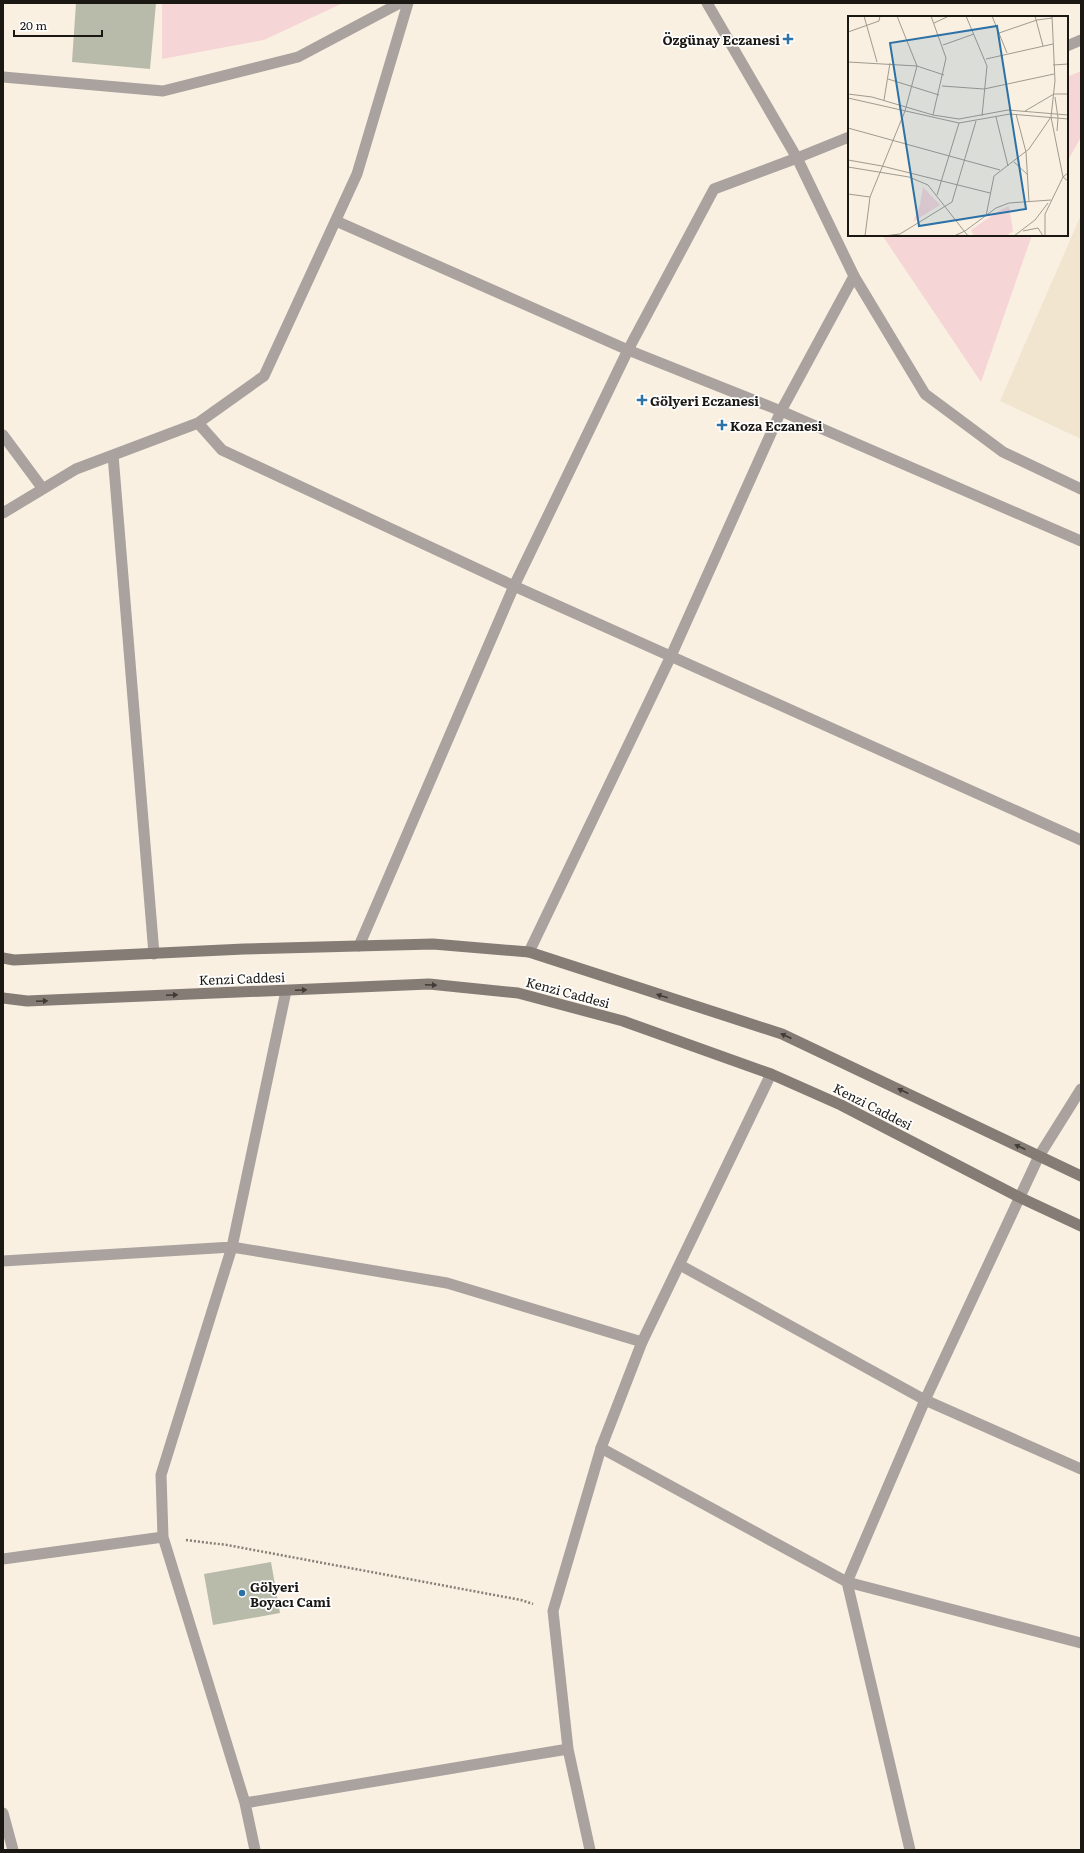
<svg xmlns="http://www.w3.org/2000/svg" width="1084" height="1853" font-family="Literata,serif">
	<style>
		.built { fill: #f1e5cf }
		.green { fill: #f6d5d6 }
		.building { fill: #b8baaa }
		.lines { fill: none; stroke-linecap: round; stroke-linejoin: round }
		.path { stroke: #857f75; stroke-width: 2.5; stroke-dasharray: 2 2; stroke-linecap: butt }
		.minor { stroke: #a9a29e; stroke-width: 11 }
		.tertiary { stroke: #a9a29e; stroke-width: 11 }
		.secondary { stroke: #867c76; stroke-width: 11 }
		.oneway { fill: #403b36 }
		.poi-dot { fill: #2d72a7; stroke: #fff; stroke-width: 1.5 }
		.labels { text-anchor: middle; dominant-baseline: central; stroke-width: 3.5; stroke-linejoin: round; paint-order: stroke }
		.poi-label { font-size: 13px; font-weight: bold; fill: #1b1813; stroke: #fff; text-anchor: start }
		.street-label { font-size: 13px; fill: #1b1813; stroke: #fff }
		.inset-road { fill: none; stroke: #a09a8f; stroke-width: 1 }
		.view { fill: #2d72a7; fill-opacity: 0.15; stroke: #2d72a7; stroke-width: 2 }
		.inset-edge { fill: none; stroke: #1b1813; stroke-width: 2 }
	</style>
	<rect width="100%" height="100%" fill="#f9f0e1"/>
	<path class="built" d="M 1081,215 L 1081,439 L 1000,401 Z"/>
	<path class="green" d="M 162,3 L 343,3 L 264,40 L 162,59 Z
		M 1081,71 L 1081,137 L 1067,162 L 1067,77 Z
		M 882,235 L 1032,235 L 981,382 Z"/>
	<path class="building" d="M 76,3 L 156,3 L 150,69 L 72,62 Z
		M 271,1562 L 280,1613 L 213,1625 L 204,1574 Z"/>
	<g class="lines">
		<path class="path" d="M 186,1540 L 227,1545 L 521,1600 L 533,1604"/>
		<path class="minor" d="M 1067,46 L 1081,40
			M 3,77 L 163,91 L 298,57 L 400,3
			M 198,423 L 222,450 L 514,586 L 1081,840
			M 3,435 L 43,489
			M 113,455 L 154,954
			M 3,513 L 76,469 L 198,423 L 264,376 L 357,174 L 408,3
			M 359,946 L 514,586 L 628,350 L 714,189 L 797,158 L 849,137
			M 529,952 L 671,656 L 781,411 L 854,276
			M 1081,1089 L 1039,1156 L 925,1400 L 847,1582 L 1081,1643
			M 3,1261 L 232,1247 L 447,1283 L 642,1342
			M 680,1265 L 925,1400 L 1081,1469
			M 3,1559 L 163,1537
			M 245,1803 L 568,1749
			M 3,1813 L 13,1850
			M 255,1850 L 245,1803 L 163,1537 L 161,1475 L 232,1247 L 286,991
			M 590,1850 L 568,1749 L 553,1611 L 601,1448"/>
		<path class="tertiary" d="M 707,3 L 797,158 L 854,276 L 925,394 L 1003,452 L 1081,489
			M 336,221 L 628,350 L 781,411 L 1081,541
			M 771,1074 L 642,1342 L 601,1448 L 847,1582 L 910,1850"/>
		<path class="secondary" d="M 3,958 L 14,960 L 244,949 L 433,944 L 529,952 L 782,1034 L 1081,1176
			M 3,998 L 27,1001 L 429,984 L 518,993 L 623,1021 L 771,1074 L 841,1105 L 1021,1198 L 1081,1226"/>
	</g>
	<defs><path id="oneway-solid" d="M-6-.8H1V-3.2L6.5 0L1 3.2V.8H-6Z"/></defs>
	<g class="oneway">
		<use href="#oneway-solid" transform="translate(431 985) rotate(2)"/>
		<use href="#oneway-solid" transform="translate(301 990) rotate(-3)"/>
		<use href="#oneway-solid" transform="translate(172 995) rotate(-2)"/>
		<use href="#oneway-solid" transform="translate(662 996) rotate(-162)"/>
		<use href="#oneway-solid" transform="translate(42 1001) rotate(-2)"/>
		<use href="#oneway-solid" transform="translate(786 1036) rotate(-156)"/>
		<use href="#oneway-solid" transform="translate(903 1091) rotate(-155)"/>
		<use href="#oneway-solid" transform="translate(1020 1147) rotate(-155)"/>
	</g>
	<g class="poi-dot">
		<path d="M786 33h4v4h4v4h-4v4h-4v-4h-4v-4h4z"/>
		<path d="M640 394h4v4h4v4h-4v4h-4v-4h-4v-4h4z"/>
		<path d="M720 419h4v4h4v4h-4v4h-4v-4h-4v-4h4z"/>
		<circle cx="242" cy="1593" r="4"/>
	</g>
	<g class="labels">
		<g class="poi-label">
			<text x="780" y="39" text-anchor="end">Özgünay Eczanesi</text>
			<text x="650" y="400">Gölyeri Eczanesi</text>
			<text x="730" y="425">Koza Eczanesi</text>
			<text x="250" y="1586">Gölyeri<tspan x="250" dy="15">Boyacı Cami</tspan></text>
		</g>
		<g class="street-label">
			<text transform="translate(242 978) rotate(-2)">Kenzi Caddesi</text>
			<text transform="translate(568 992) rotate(15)">Kenzi Caddesi</text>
			<text transform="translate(873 1106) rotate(27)">Kenzi Caddesi</text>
		</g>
	</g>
	<g transform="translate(848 16)">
		<rect width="220" height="220" fill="#f9f0e1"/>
		<path d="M 75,171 L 92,189 L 65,206 L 72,189 ZM 161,190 L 165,215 L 158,220 L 126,220 L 123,214 L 152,194 Z" fill="#f6d5d6"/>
		<path class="inset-road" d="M 16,0 L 29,46M 83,0 L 98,42 L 85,99M 118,0 L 139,50 L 134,100M 144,0 L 159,37M 187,0 L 195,30M 86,7 L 101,0M 0,16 L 31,5 L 32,0M 151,17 L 189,4 L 204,2M 95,29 L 126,18M 138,43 L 205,28M 0,46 L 69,50 L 96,59M 205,49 L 220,48M 40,63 L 91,79M 94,70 L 136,73 L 206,58M 0,78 L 24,81 L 85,99 L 111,103 L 160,94 L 220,99M 207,81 L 210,102 L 209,115M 0,82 L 111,107 L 162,98 L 220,103M 36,84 L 42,47M 177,95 L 206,78 L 220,78M 168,98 L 178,136 L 181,186M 148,101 L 160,150M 0,112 L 152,154M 0,144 L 34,150 L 142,177M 166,146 L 180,159M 0,151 L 61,161 L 80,169 L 120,220M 220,157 L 215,161 L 220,165M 0,178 L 22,181M 89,179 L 111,107M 138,200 L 146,160 L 181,133 L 203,101M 175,215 L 190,212 L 195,220M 17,220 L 22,181 L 57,95 L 69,50 L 49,0M 36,220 L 52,218 L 104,186 L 128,105M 106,220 L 117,215 L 148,192 L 161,187 L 203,184M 166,220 L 187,204 L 200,187M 197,220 L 197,198 L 215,161 L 203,101 L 207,65 L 204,0"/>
		<path class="view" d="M 149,10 L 178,193 L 71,210 L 42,27 Z"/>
		<rect width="220" height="220" class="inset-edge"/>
	</g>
	<rect width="1084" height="1853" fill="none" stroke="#1b1813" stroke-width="8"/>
	<path d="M14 30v6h88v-6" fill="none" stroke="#1b1813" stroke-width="2"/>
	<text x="20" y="30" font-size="12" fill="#1b1813" stroke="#ffffff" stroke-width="3" paint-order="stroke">20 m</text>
</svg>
